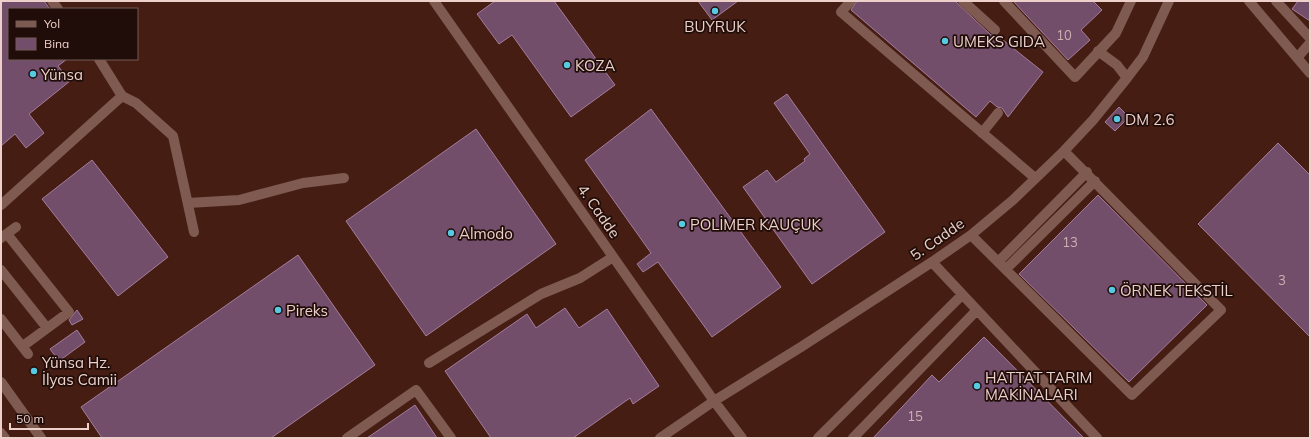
<svg xmlns="http://www.w3.org/2000/svg" width="1311" height="439" font-family="Mulish,sans-serif">
	<style>
		.building { fill: #724e6b; stroke: #a57d9c }
		.lines { fill: none; stroke-linecap: round; stroke-linejoin: round }
		.minor { stroke: #7f5a51; stroke-width: 10 }
		.poi-dot { fill: #57c9e2; stroke: #200d09; stroke-width: 1.5 }
		.labels { text-anchor: middle; dominant-baseline: central; stroke-width: 3.5; stroke-linejoin: round; paint-order: stroke }
		.number-label { font-size: 13px; fill: #ceb0b2 }
		.poi-label { font-size: 15px; fill: #ecd0c9; stroke: #200d09; text-anchor: start }
		.street-label { font-size: 15px; fill: #ecd0c9; stroke: #200d09 }
	</style>
	<rect width="100%" height="100%" fill="#451d13"/>
	<path class="building" d="M 1,1 L 44,1 L 50,9 L 9,9 L 9,59 L 67,59 L 58,66 L 70,81 L 29,114 L 44,133 L 26,148 L 15,134 L 1,146 Z
		M 495,1 L 554,1 L 615,85 L 571,117 L 512,35 L 499,44 L 477,14 Z
		M 698,1 L 738,1 L 712,20 Z
		M 857,1 L 955,1 L 991,35 L 998,36 L 1043,72 L 1008,117 L 1002,108 L 997,107 L 990,101 L 976,117 L 851,10 Z
		M 1013,1 L 1093,1 L 1102,10 L 1081,30 L 1090,40 L 1068,60 Z
		M 1298,1 L 1310,1 L 1310,21 L 1292,9 Z
		M 787,94 L 885,232 L 812,284 L 743,187 L 767,170 L 776,182 L 805,161 L 804,159 L 810,154 L 774,103 Z
		M 1119,107 L 1129,117 L 1115,131 L 1105,122 Z
		M 651,109 L 781,287 L 712,337 L 658,262 L 643,272 L 637,264 L 651,253 L 585,160 Z
		M 476,129 L 556,244 L 426,336 L 346,221 Z
		M 1278,143 L 1310,175 L 1310,337 L 1198,224 Z
		M 92,160 L 168,257 L 118,296 L 42,199 Z
		M 1098,195 L 1207,305 L 1129,382 L 1019,274 Z
		M 298,255 L 375,365 L 271,438 L 102,438 L 81,407 Z
		M 565,308 L 579,328 L 607,309 L 659,386 L 633,404 L 630,398 L 573,438 L 491,438 L 445,371 L 527,314 L 536,328 Z
		M 77,310 L 83,319 L 72,325 L 69,320 Z
		M 77,330 L 85,342 L 59,361 L 50,349 Z
		M 984,337 L 1084,438 L 873,438 L 932,375 L 939,382 Z
		M 415,405 L 437,438 L 367,438 Z"/>
	<g class="lines">
		<path class="minor" d="M 52,1 L 58,9
			M 434,1 L 714,401 L 742,438
			M 851,1 L 841,12 L 1035,178
			M 963,1 L 995,30
			M 1004,1 L 1075,77 L 1116,33 L 1131,1
			M 1249,1 L 1310,73
			M 1276,1 L 1310,38
			M 1098,51 L 1117,65 L 1127,78
			M 1297,58 L 1310,43
			M 122,96 L 136,103 L 173,136 L 194,232
			M 982,133 L 998,113
			M 188,203 L 239,200 L 303,183 L 344,178
			M 1,205 L 122,96 L 99,59
			M 7,234 L 69,312 L 23,346
			M 971,235 L 1132,395 L 1221,310 L 1064,151
			M 1,238 L 16,227
			M 999,261 L 1087,172
			M 932,262 L 1097,438
			M 1006,269 L 1095,181
			M 1,270 L 47,328
			M 1,319 L 28,354
			M 429,363 L 541,294 L 580,278 L 613,257
			M 1,382 L 41,438
			M 1,433 L 5,438
			M 347,438 L 416,390 L 451,438
			M 660,438 L 714,401 L 801,347 L 932,262 L 971,235 L 1013,200 L 1064,151 L 1093,120 L 1127,78 L 1143,57 L 1169,1
			M 818,438 L 962,295
			M 853,438 L 977,310"/>
	</g>
	<g class="poi-dot">
		<circle cx="715" cy="11" r="4"/>
		<circle cx="945" cy="41" r="4"/>
		<circle cx="567" cy="65" r="4"/>
		<circle cx="33" cy="74" r="4"/>
		<circle cx="1117" cy="119" r="4"/>
		<circle cx="682" cy="224" r="4"/>
		<circle cx="451" cy="233" r="4"/>
		<circle cx="1112" cy="290" r="4"/>
		<circle cx="278" cy="310" r="4"/>
		<circle cx="34" cy="371" r="4"/>
		<circle cx="977" cy="386" r="4"/>
	</g>
	<g class="labels">
		<g class="number-label">
			<text x="1064" y="35">10</text>
			<text x="1070" y="242">13</text>
			<text x="1282" y="280">3</text>
			<text x="915" y="416">15</text>
		</g>
		<g class="poi-label">
			<text x="715" y="26" text-anchor="middle">BUYRUK</text>
			<text x="953" y="41">UMEKS GIDA</text>
			<text x="575" y="65">KOZA</text>
			<text x="41" y="74">Yünsa</text>
			<text x="1125" y="119">DM 2.6</text>
			<text x="690" y="224">POLİMER KAUÇUK</text>
			<text x="459" y="233">Almodo</text>
			<text x="1120" y="290">ÖRNEK TEKSTİL</text>
			<text x="286" y="310">Pireks</text>
			<text x="42" y="362">Yünsa Hz.<tspan x="42" dy="17">İlyas Camii</tspan></text>
			<text x="985" y="377">HATTAT TARIM<tspan x="985" dy="17">MAKİNALARI</tspan></text>
		</g>
		<g class="street-label">
			<text transform="translate(599 211) rotate(55)">4. Cadde</text>
			<text transform="translate(937 239) rotate(-35)">5. Cadde</text>
		</g>
	</g>
	<rect width="1311" height="439" fill="none" stroke="#ecd0c9" stroke-width="4"/>
	<rect x="8" y="8" width="130" height="52" fill="#200d09" stroke="#725b56"/>
	<rect x="16" y="21" width="20" height="6" fill="#7f5a51" stroke="#725b56"/>
	<text x="44" y="28" font-size="12" fill="#ecd0c9">Yol</text>
	<rect x="16" y="38" width="20" height="12" fill="#724e6b" stroke="#725b56"/>
	<text x="44" y="48" font-size="12" fill="#ecd0c9">Bina</text>
	<path d="M10 423v6h78v-6" fill="none" stroke="#ecd0c9" stroke-width="2"/>
	<text x="16" y="423" font-size="12" fill="#ecd0c9" stroke="#200d09" stroke-width="3" paint-order="stroke">50 m</text>
</svg>
